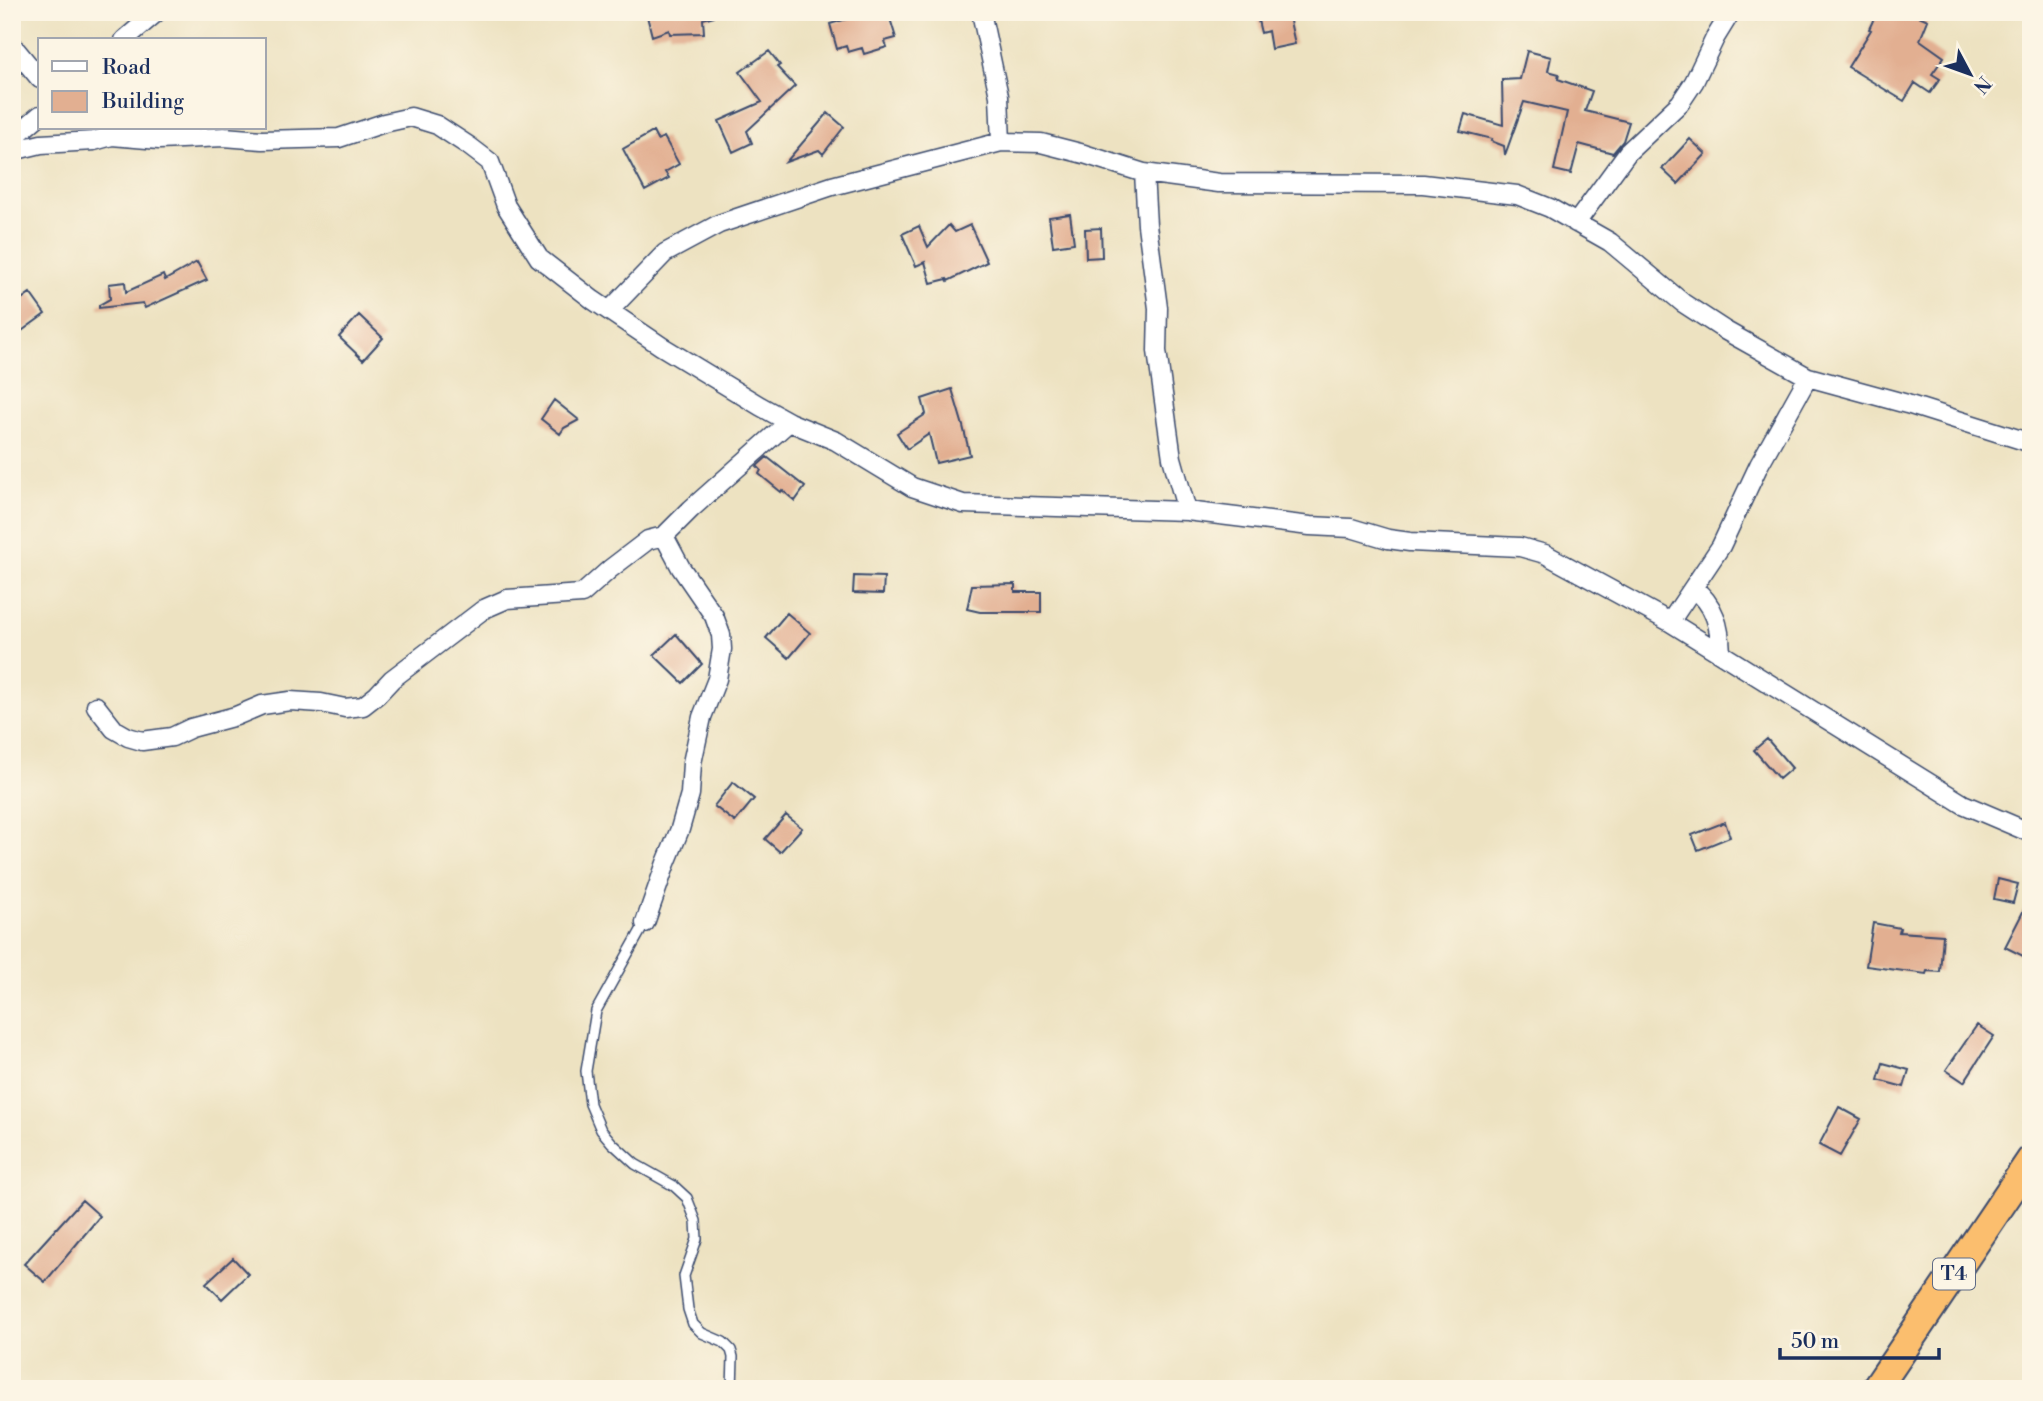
<svg xmlns="http://www.w3.org/2000/svg" width="2043" height="1401" font-family="'Libre Bodoni',serif">
	<style>
		.building { fill: #e2af91 }
		.lines { fill: none; stroke-linecap: round; stroke-linejoin: round }
		.service-casing { stroke: #3a4a6d; stroke-width: 12 }
		.minor-casing { stroke: #3a4a6d; stroke-width: 21 }
		.trunk-casing { stroke: #3a4a6d; stroke-width: 32 }
		.service { stroke: #fff; stroke-width: 9 }
		.minor { stroke: #fff; stroke-width: 18 }
		.trunk { stroke: #fbbe6e; stroke-width: 28 }
		.labels { text-anchor: middle; dominant-baseline: central; stroke-width: 5; stroke-linejoin: round; paint-order: stroke }
		.shield { fill: #fcf5e5; stroke: #5e6a86; stroke-width: 2 }
		.shield-label { font-size: 19px; font-weight: bold; fill: #1b2f5e }
	</style>
	<rect width="100%" height="100%" fill="#fcf5e5"/>
	<filter id="ink" filterUnits="userSpaceOnUse"><feTurbulence type="fractalNoise" baseFrequency=".0143" numOctaves="2"/><feDisplacementMap in="SourceGraphic" scale="14" xChannelSelector="R" yChannelSelector="G"/><feConvolveMatrix kernelMatrix="1 2 1 2 8 2 1 2 1" color-interpolation-filters="sRGB"/></filter>
	<filter id="wash" filterUnits="userSpaceOnUse"><feTurbulence type="fractalNoise" baseFrequency=".00686" numOctaves="4" result="noise"/><feDisplacementMap in="SourceGraphic" scale="28" xChannelSelector="R" yChannelSelector="G"/><feGaussianBlur stdDeviation="1.57" result="paint"/><feColorMatrix in="noise" values="0 0 0 0 0 0 0 0 0 0 0 0 0 0 0 0 0 1.4 0 .05"/><feComposite in="paint" operator="in"/></filter>
	<g filter="url(#wash)">
		<rect width="100%" height="100%" fill="#ede2c1"/>
		<g id="blocks">
			<path class="building" d="M 646,12 L 713,12 L 714,16 L 703,19 L 704,33 L 670,34 L 669,30 L 652,36 Z
				M 870,12 L 888,12 L 896,38 L 885,41 L 887,47 L 864,54 L 862,48 L 848,52 L 846,46 L 837,49 L 830,24 Z
				M 1256,12 L 1288,12 L 1295,44 L 1271,49 L 1268,31 L 1261,33 Z
				M 1877,12 L 1910,12 L 1928,20 L 1920,40 L 1944,57 L 1932,74 L 1940,79 L 1930,93 L 1915,83 L 1904,101 L 1848,67 L 1871,30 L 1869,29 Z
				M 769,51 L 780,65 L 777,67 L 795,86 L 747,131 L 752,143 L 733,152 L 719,121 L 762,102 L 740,72 Z
				M 1527,51 L 1551,57 L 1548,71 L 1559,74 L 1558,79 L 1592,91 L 1585,111 L 1629,122 L 1623,141 L 1613,153 L 1579,144 L 1571,174 L 1554,170 L 1567,112 L 1524,102 L 1505,155 L 1504,146 L 1491,141 L 1492,139 L 1460,131 L 1465,114 L 1503,125 L 1502,80 L 1520,79 Z
				M 828,113 L 844,127 L 823,154 L 819,150 L 786,162 Z
				M 653,132 L 657,140 L 664,137 L 679,164 L 665,172 L 669,178 L 645,191 L 623,149 Z
				M 1690,139 L 1706,154 L 1678,184 L 1662,169 Z
				M 1070,214 L 1074,243 L 1053,246 L 1049,217 Z
				M 949,225 L 955,232 L 970,225 L 987,262 L 948,281 L 947,279 L 931,283 L 925,262 L 916,266 L 902,234 L 919,226 L 928,247 Z
				M 1101,228 L 1102,257 L 1086,258 L 1085,229 Z
				M 197,262 L 207,280 L 145,308 L 143,303 L 99,308 L 99,305 L 110,299 L 109,284 L 125,282 L 126,292 L 163,275 L 165,280 Z
				M 30,293 L 45,314 L 12,338 L 12,306 Z
				M 359,315 L 383,338 L 363,360 L 339,337 Z
				M 952,389 L 963,426 L 970,455 L 936,463 L 929,434 L 907,449 L 897,433 L 926,414 L 922,399 Z
				M 554,400 L 579,420 L 564,428 L 560,434 L 541,419 Z
				M 767,457 L 805,487 L 795,501 L 782,490 L 781,492 L 759,474 L 761,470 L 757,466 Z
				M 854,576 L 884,577 L 883,594 L 853,593 Z
				M 1015,584 L 1015,592 L 1041,592 L 1041,612 L 980,612 L 967,609 L 972,585 Z
				M 787,613 L 810,633 L 789,658 L 766,638 Z
				M 676,634 L 702,664 L 683,683 L 654,655 Z
				M 1767,739 L 1792,768 L 1779,779 L 1754,750 Z
				M 733,782 L 754,799 L 735,822 L 714,806 Z
				M 786,815 L 802,828 L 780,852 L 765,839 Z
				M 1725,822 L 1730,837 L 1698,850 L 1692,835 Z
				M 1998,879 L 2018,884 L 2013,903 L 1994,899 Z
				M 2031,896 L 2031,960 L 2005,947 Z
				M 1873,923 L 1900,928 L 1899,932 L 1943,935 L 1940,972 L 1927,971 L 1926,974 L 1866,966 Z
				M 1977,1025 L 1994,1036 L 1964,1082 L 1946,1070 Z
				M 1883,1063 L 1909,1070 L 1904,1087 L 1878,1080 Z
				M 1839,1107 L 1861,1119 L 1840,1156 L 1819,1145 Z
				M 82,1200 L 100,1216 L 45,1282 L 24,1264 Z
				M 233,1258 L 248,1274 L 222,1299 L 206,1283 Z"/>
		</g>
	</g>
	<g filter="url(#ink)">
		<use href="#blocks" fill-opacity="0" stroke="#3a4a6d" stroke-width="2"/>
		<g class="lines">
			<defs>
				<path id="service" d="M 645,923 L 596,1011 L 586,1071 L 590,1104 L 601,1130 L 612,1143 L 635,1164 L 674,1186 L 687,1198 L 696,1221 L 697,1239 L 684,1276 L 688,1309 L 693,1324 L 702,1333 L 723,1342 L 731,1350 L 733,1357 L 732,1389"/>
				<path id="minor" d="M 981,12 L 999,96 L 1001,142
					M 124,40 L 157,12
					M 12,45 L 40,79
					M 12,139 L 40,115
					M 12,151 L 41,144 L 94,141 L 112,136 L 159,140 L 224,137 L 262,140 L 339,138 L 384,123 L 411,117 L 437,125 L 469,146 L 490,162 L 506,206 L 539,258 L 593,300 L 661,346 L 760,406 L 789,422 L 836,441 L 912,487 L 963,504 L 1187,511 L 1310,526 L 1351,528 L 1388,539 L 1410,542 L 1520,547 L 1545,554 L 1670,622 L 1963,804 L 2031,833
					M 1144,173 L 1147,225 L 1158,308 L 1157,351 L 1172,458 L 1187,511
					M 1576,223 L 1628,152 L 1680,103 L 1694,82 L 1715,38 L 1731,12
					M 610,310 L 665,253 L 719,224 L 832,186 L 1001,142 L 1041,143 L 1084,154 L 1144,173 L 1219,183 L 1423,184 L 1517,195 L 1550,208 L 1610,242 L 1683,303 L 1726,331 L 1808,377 L 1907,404 L 2031,443
					M 1693,588 C 1715,604 1720,627 1721,653
					M 1670,622 L 1721,546 L 1759,465 L 1808,377
					M 96,706 L 114,729 L 128,737 L 142,741 L 172,737 L 191,728 L 236,716 L 262,705 L 290,701 L 321,703 L 345,708 L 363,706 L 377,695 L 392,679 L 484,609 L 507,599 L 582,594 L 610,569 L 648,540 L 664,536
					M 645,923 L 666,863 L 680,829 L 690,794 L 692,763 L 702,717 L 717,679 L 722,649 L 721,635 L 714,616 L 681,568 L 664,536 L 691,509 L 789,422"/>
				<path id="trunk" d="M 1876,1389 L 2031,1160"/>
			</defs>
			<use href="#service" class="service-casing"/>
			<use href="#minor" class="minor-casing"/>
			<use href="#trunk" class="trunk-casing"/>
			<use href="#service" class="service"/>
			<use href="#minor" class="minor"/>
			<use href="#trunk" class="trunk"/>
		</g>
	</g>
	<g class="labels">
		<rect class="shield" x="1933" y="1258.5" width="42" height="31" rx="5"/>
		<g class="shield-label">
			<text x="1954" y="1274">T4</text>
		</g>
	</g>
	<rect width="2043" height="1401" fill="none" stroke="#fcf5e5" stroke-width="42"/>
	<rect x="38" y="38" width="228" height="91" fill="#fcf5e5" stroke="#a2a6af" stroke-width="2"/>
	<rect x="52" y="61" width="35" height="10" fill="#ffffff" stroke="#a2a6af" stroke-width="2"/>
	<text x="102" y="74" font-size="21" fill="#1b2f5e">Road</text>
	<rect x="52" y="91" width="35" height="21" fill="#e2af91" stroke="#a2a6af" stroke-width="2"/>
	<text x="102" y="108" font-size="21" fill="#1b2f5e">Building</text>
	<g transform="translate(1970 74) rotate(131)" stroke="#fcf5e5" stroke-width="5" paint-order="stroke">
	<path d="M0-5L12 26L0 18L-12 26Z" fill="#1b2f5e"/>
	<text y="-10" font-size="19" font-weight="bold" text-anchor="middle" fill="#1b2f5e">N</text>
	</g>
	<path d="M1780 1348v10h159v-10" fill="none" stroke="#1b2f5e" stroke-width="3.5"/>
	<text x="1791" y="1348" font-size="21" fill="#1b2f5e" stroke="#fcf5e5" stroke-width="5" paint-order="stroke">50 m</text>
</svg>
